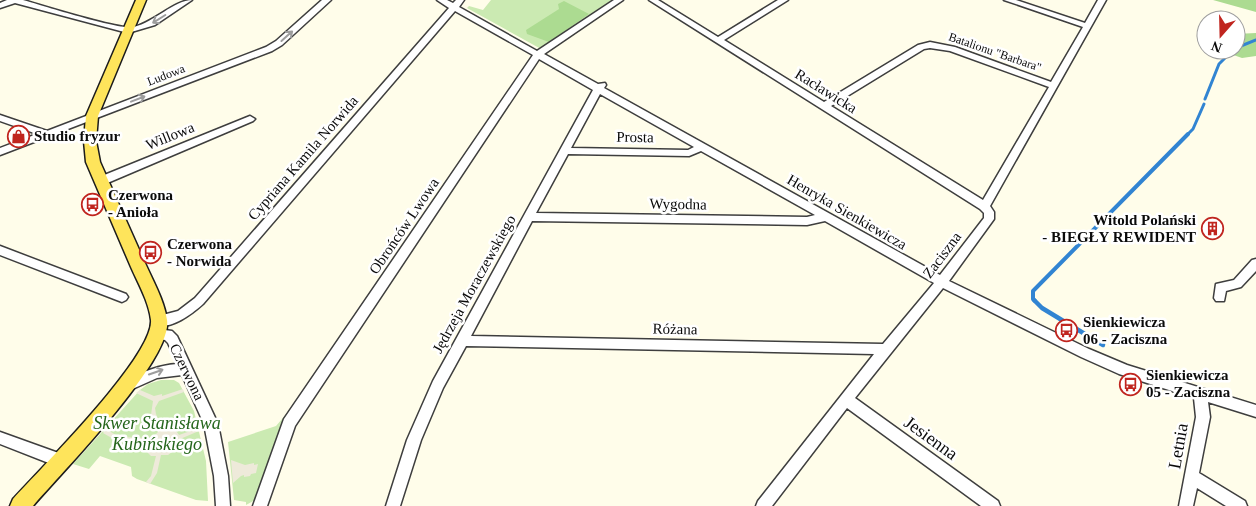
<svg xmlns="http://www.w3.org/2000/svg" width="1256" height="506" font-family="Georgia,serif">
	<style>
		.green { fill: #cbeab2 }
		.forest { fill: #acdb91 }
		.plaza { fill: #eeeada }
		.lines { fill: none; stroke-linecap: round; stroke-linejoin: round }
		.stream-far2 { stroke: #3184d2; stroke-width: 3 }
		.stream-far1 { stroke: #3184d2; stroke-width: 4 }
		.stream { stroke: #3184d2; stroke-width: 4.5 }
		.minor-casing { stroke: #3e3e3e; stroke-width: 3 }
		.major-casing { stroke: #1c1c1c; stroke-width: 3 }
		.minor { fill: #fff; fill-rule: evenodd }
		.major { fill: #fee45b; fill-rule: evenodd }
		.oneway { stroke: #9d9d9d }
		.labels { text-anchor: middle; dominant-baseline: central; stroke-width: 5; stroke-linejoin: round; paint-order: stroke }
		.far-street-label { font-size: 12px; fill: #0b0b0b; stroke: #fff }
		.street-label { font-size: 15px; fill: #0b0b0b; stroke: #fff }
		.poi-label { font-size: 15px; font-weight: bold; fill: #0b0b0b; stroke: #fff; text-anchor: start }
		.near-park-label { font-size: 18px; font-style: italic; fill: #23651a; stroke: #fff }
		.near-street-label { font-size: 18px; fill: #0b0b0b; stroke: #fff }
	</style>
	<rect width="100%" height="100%" fill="#fffdea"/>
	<path class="green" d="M 491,0 L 615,0 L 541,49 L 467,8 L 469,6 L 483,10 Z
		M 161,380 L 174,380 L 179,383 L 194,411 L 206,461 L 208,501 L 196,500 L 137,479 L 132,476 L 131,467 L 100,456 L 89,469 L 73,464 L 140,390 L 148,384 Z
		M 288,412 L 290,412 L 257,499 L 246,505 L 246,502 L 234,500 L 228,442 L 276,426 Z"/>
	<path class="forest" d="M 1213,0 L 1256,0 L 1256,12 Z
		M 564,1 L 589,14 L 549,42 L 527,34 L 526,30 L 559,9 L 558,4 Z
		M 1256,33 L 1256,56 L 1242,58 L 1222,51 L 1236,50 L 1236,34 Z"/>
	<path class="plaza" d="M 183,389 L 184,392 L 159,401 L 155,408 L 156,414 L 163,431 L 174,428 L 179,435 L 199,428 L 199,431 L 180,439 L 172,452 L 168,455 L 161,455 L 157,473 L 150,484 L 146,482 L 151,476 L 156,456 L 151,456 L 147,452 L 149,450 L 150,443 L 117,441 L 103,433 L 106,429 L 119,437 L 152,438 L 158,432 L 151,415 L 153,401 L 136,393 L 140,390 L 154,396 L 162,394 L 162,396 Z
		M 231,460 L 245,465 L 254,463 L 254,465 L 258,464 L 256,473 L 251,474 L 250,476 L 244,477 L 244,475 L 241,476 L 233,483 Z"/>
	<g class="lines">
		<path class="stream-far2" d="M 1236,48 L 1256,40
			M 1205,99 L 1219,64 L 1233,50
			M 1187,135 L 1193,129 L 1204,104"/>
		<path class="stream-far1" d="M 1035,301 L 1033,299 L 1033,291 L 1188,134"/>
		<path class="stream" d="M 1034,300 L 1042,308 L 1103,345"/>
		<defs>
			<path id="minor" d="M 7,0 L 23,0 C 41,5 122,31 134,27 C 154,22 175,0 192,0 L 155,25 L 128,33 L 15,3 L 0,8 L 0,3 Z
				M 322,0 L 331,0 L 282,45 L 272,51 L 0,155 L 0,148 L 37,134 L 0,121 L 0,115 L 47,131 L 266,47 L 276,41 Z
				M 437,0 L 447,0 L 453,3 L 456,0 L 464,0 L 459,7 L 537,51 L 614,0 L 623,0 L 544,54 L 598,84 L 605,83 L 606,85 L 604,88 L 940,275 L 984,218 L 984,213 L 980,209 L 649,0 L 658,0 L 718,37 L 778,0 L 788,0 L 724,40 L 824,102 L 918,45 L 930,42 L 955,47 L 1051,82 L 1083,27 L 1004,0 L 1016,0 L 1085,23 L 1098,0 L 1106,0 L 990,206 L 994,212 L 994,219 L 949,281 L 1089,349 L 1127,365 L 1256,405 L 1256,417 L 1208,402 L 1210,417 L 1199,473 L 1245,501 L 1247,506 L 1226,506 L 1197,488 L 1193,506 L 1179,506 L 1196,417 L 1194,398 L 1119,374 L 1081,357 L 943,288 L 855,398 L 998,501 L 1000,506 L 981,506 L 847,408 L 772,506 L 756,506 L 758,501 L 874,354 L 466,346 L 443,388 L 421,440 L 400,506 L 386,506 L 407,440 L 433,381 L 593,90 L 539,59 L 295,426 L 267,506 L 253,506 L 284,419 L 533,55 L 455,11 L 203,304 C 192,314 171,330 155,325 L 153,321 L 155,317 L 178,311 L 195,298 L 449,8 ZM 930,48 L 950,51 L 1049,87 L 983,200 L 831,106 L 924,49 ZM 600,94 L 694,147 L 688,150 L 571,148 ZM 701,151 L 815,215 L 807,217 L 536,213 L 568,154 L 689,156 ZM 532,221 L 807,225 L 825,221 L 934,283 L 883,344 L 471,336 Z
				M 250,116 L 255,119 L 253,121 L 105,184 L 97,184 L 96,181 L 97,178 Z
				M 0,246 L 126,294 L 128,297 L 126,300 L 122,302 L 0,255 Z
				M 1256,259 L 1256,271 L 1241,287 L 1226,291 L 1224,301 L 1216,301 L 1214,298 L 1216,284 L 1234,280 L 1252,260 Z
				M 157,329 L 172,331 L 177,336 L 218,424 L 228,476 L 230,506 L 216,506 L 214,476 L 204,424 L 182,375 L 157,378 L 128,391 L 123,389 L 121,385 L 123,381 C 141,373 158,365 177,364 L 168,343 L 165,340 L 153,338 L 151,334 L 153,330 Z
				M 0,432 L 64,455 L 66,460 L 64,465 L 59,467 L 0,444 Z"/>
			<path id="major" d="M 136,0 L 146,0 L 98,116 L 96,141 L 100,162 C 115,196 130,229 145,263 C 153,281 164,300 167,320 C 173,360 61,473 33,506 L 10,506 L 13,499 C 40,469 154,356 151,320 C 149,302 138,283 131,267 C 116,232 101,197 86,162 L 84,141 L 86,116 Z"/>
		</defs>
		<use href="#minor" class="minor-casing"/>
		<use href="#major" class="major-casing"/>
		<use href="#minor" class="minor"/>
		<use href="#major" class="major"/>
	</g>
	<defs><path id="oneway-shaft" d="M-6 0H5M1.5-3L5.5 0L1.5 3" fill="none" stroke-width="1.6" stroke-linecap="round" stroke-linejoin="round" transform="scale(1.25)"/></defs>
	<g class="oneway">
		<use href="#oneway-shaft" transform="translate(159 19) rotate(148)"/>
		<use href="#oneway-shaft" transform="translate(287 36) rotate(-42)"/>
		<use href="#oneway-shaft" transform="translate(138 99) rotate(-21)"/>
		<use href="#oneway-shaft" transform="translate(156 372) rotate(-19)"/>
	</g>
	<defs>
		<symbol id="shop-ring" viewBox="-11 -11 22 22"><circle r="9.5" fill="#fff" stroke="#c0251f" stroke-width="1.5"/><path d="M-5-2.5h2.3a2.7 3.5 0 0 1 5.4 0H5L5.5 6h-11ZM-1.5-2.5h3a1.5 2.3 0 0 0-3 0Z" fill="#c0251f"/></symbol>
		<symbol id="bus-ring" viewBox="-11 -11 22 22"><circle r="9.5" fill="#fff" stroke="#c0251f" stroke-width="1.5"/><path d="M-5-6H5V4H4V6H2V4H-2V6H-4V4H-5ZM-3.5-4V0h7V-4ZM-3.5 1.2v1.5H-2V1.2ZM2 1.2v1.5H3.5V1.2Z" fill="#c0251f"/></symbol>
		<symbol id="building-ring" viewBox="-11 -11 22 22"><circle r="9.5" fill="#fff" stroke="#c0251f" stroke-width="1.5"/><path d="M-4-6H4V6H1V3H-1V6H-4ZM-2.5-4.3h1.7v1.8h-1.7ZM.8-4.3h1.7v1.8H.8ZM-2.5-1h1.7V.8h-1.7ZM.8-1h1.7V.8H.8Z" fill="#c0251f"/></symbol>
	</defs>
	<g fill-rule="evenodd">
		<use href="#shop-ring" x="6" y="124" width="25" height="25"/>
		<use href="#bus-ring" x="80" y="192" width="25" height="25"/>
		<use href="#building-ring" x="1200" y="216" width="25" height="25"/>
		<use href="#bus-ring" x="138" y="240" width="25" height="25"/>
		<use href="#bus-ring" x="1054" y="318" width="25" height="25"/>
		<use href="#bus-ring" x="1118" y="372" width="25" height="25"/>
	</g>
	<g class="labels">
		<g class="far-street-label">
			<text transform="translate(995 52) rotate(19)">Batalionu "Barbara"</text>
			<text transform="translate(166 75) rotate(-21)">Ludowa</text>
		</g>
		<g class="street-label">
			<text transform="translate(826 91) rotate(32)">Racławicka</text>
			<text transform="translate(170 136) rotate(-22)">Willowa</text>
			<text transform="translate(635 137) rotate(1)">Prosta</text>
			<text transform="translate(303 158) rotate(-49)">Cypriana Kamila Norwida</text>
			<text transform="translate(678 204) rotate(1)">Wygodna</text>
			<text transform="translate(847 212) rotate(30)">Henryka Sienkiewicza</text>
			<text transform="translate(404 226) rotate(-56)">Obrońców Lwowa</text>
			<text transform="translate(942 255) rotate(-53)">Zaciszna</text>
			<text transform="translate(474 284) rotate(-61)">Jędrzeja Moraczewskiego</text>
			<text transform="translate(675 329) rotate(1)">Różana</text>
			<text transform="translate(187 372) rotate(64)">Czerwona</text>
		</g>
		<g class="poi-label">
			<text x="34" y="136">Studio fryzur</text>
			<text x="108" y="195">Czerwona<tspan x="108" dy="17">- Anioła</tspan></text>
			<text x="1196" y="220" text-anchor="end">Witold Polański<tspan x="1196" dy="17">- BIEGŁY REWIDENT</tspan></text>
			<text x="167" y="244">Czerwona<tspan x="167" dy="17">- Norwida</tspan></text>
			<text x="1083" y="322">Sienkiewicza<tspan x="1083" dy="17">06 - Zaciszna</tspan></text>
			<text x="1146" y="375">Sienkiewicza<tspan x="1146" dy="17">05 - Zaciszna</tspan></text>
		</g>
		<g class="near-park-label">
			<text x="157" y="423">Skwer Stanisława<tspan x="157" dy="21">Kubińskiego</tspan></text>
		</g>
		<g class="near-street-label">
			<text transform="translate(931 438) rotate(36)">Jesienna</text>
			<text transform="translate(1178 446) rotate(-80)">Letnia</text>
		</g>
	</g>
	<g transform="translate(1221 35) rotate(200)"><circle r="24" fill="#ffffff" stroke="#9d9d9d"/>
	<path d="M0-4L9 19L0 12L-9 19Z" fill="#c0251f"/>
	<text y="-8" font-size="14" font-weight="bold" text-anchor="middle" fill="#0b0b0b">N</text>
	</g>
</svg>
